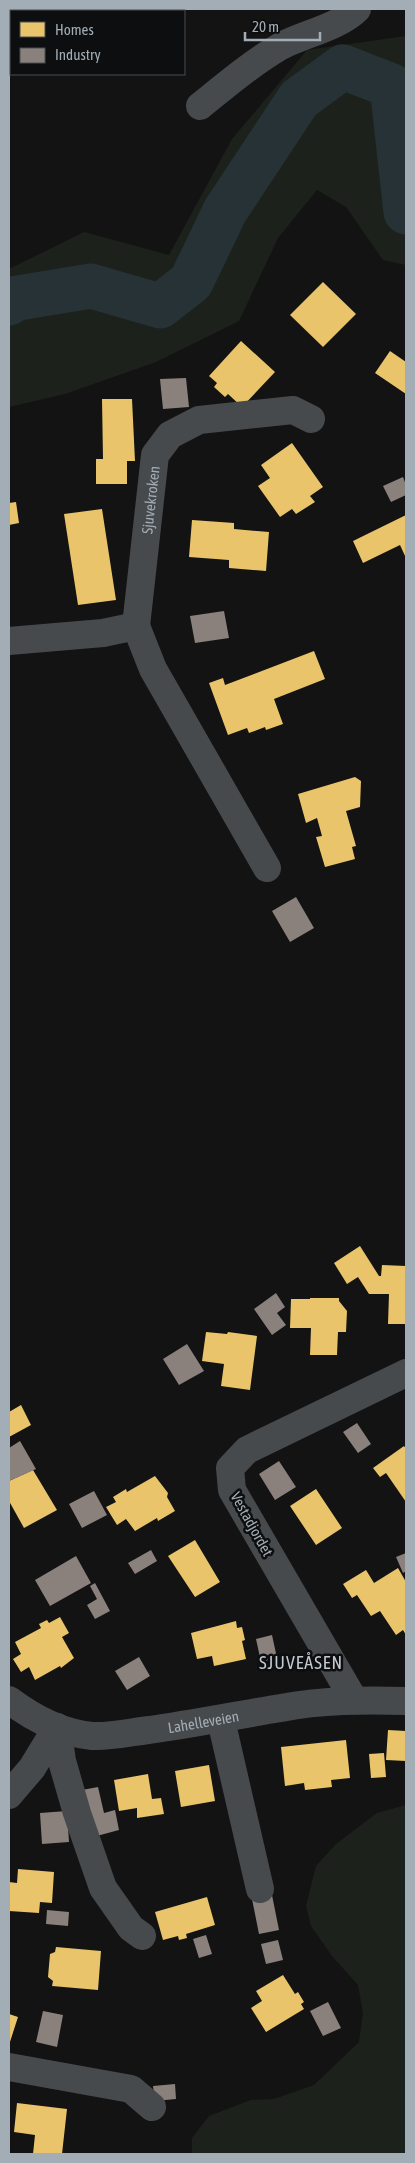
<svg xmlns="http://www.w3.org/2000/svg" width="415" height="2163" font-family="'Asap Condensed',sans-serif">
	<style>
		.green { fill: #1c221b }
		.homes { fill: #e9c46a }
		.industry { fill: #8a817c }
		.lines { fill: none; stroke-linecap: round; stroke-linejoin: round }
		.river { stroke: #263236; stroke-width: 45 }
		.minor { stroke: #474a4c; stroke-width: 28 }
		.labels { text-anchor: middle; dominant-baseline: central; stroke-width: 5; stroke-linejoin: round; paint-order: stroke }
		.street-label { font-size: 15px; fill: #a3adb6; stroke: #0d0e0f }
		.quarter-label { font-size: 18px; letter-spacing: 1px; fill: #c4cad1; stroke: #0d0e0f }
	</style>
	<rect width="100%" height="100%" fill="#131313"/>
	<path class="green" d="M 406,36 L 406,265 L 383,260 L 346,207 L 317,190 L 278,238 L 239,321 L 156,362 L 65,394 L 9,407 L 9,269 L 84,232 L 169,255 L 232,139 L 307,50 Z
		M 406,1805 L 406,2154 L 192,2154 L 192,2138 L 209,2116 L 251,2100 L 274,2099 L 314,2085 L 359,2042 L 363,2013 L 358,1985 L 332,1956 L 311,1926 L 306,1906 L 316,1866 L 336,1844 L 377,1813 Z"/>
	<path class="homes" d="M 323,282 L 356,314 L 323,347 L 290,315 Z
		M 241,341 L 275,372 L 242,407 L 228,394 L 225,397 L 214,387 L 217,383 L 209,376 Z
		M 390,351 L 406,362 L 406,394 L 375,373 Z
		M 102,399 L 132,399 L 135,461 L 127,461 L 127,484 L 96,484 L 96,459 L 103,459 Z
		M 292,443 L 323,487 L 310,496 L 315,502 L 296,514 L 292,509 L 280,517 L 258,486 L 270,478 L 261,465 Z
		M 16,502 L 19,523 L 9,525 L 9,503 Z
		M 102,509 L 116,600 L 78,605 L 64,514 Z
		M 406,515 L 406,558 L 400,545 L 363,563 L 353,541 Z
		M 192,520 L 234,523 L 234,529 L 269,532 L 266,571 L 229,568 L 229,560 L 189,557 Z
		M 314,651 L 325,679 L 274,699 L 283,724 L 266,730 L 265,727 L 249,733 L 247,728 L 228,735 L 209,683 L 223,678 L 225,685 Z
		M 355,777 L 361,781 L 360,807 L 346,811 L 356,846 L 352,847 L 355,859 L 325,867 L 316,837 L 322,836 L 317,818 L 306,823 L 298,794 Z
		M 360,1246 L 379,1276 L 381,1276 L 382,1265 L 406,1266 L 406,1324 L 388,1324 L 389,1294 L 369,1294 L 358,1277 L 347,1284 L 334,1263 Z
		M 310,1298 L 339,1298 L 339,1301 L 347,1311 L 346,1332 L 338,1332 L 337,1355 L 310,1355 L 311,1328 L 290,1328 L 291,1299 L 310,1299 Z
		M 206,1332 L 227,1334 L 228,1332 L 257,1336 L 250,1390 L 221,1386 L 224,1364 L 202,1361 Z
		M 21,1405 L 31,1425 L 9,1437 L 9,1412 Z
		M 404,1446 L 406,1449 L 406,1502 L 386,1473 L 380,1477 L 373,1468 Z
		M 33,1470 L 57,1510 L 24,1528 L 9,1501 L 9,1481 Z
		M 155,1476 L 168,1493 L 167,1497 L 175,1511 L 158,1521 L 157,1518 L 135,1531 L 126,1519 L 117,1525 L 106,1507 L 116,1502 L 113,1497 L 126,1489 L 127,1492 Z
		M 316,1489 L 342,1528 L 316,1545 L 290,1506 Z
		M 195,1540 L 220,1582 L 195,1597 L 168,1556 Z
		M 398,1568 L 406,1582 L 406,1635 L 403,1630 L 396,1635 L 380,1611 L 371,1616 L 357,1595 L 352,1598 L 343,1584 L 366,1570 L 374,1583 Z
		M 60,1617 L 69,1633 L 62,1637 L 74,1658 L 61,1668 L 60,1666 L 35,1680 L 29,1667 L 21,1672 L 13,1659 L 21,1654 L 15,1642 L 41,1628 L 39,1624 L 47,1620 L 49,1623 Z
		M 236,1621 L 237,1628 L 242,1627 L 245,1640 L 242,1641 L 246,1659 L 214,1666 L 212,1656 L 197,1659 L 191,1633 Z
		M 388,1730 L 406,1731 L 406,1761 L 386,1760 Z
		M 346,1740 L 350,1778 L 331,1780 L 332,1787 L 305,1790 L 304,1783 L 285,1786 L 281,1747 Z
		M 384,1753 L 386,1777 L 371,1778 L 369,1754 Z
		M 209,1765 L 215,1801 L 181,1807 L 175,1771 Z
		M 148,1774 L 152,1799 L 161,1798 L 164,1814 L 137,1818 L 137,1808 L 119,1811 L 114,1780 Z
		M 18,1869 L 54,1872 L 52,1903 L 40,1902 L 39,1913 L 9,1911 L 9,1882 L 17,1883 Z
		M 207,1897 L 215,1925 L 186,1934 L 187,1938 L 179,1940 L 178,1936 L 163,1940 L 155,1912 Z
		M 56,1947 L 101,1951 L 98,1990 L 52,1986 L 53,1981 L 48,1977 L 50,1954 L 55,1952 Z
		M 283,1975 L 295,1994 L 298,1992 L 304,2002 L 301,2004 L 304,2009 L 266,2032 L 251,2008 L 262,2001 L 256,1991 Z
		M 9,2014 L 18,2017 L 9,2045 Z
		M 17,2103 L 67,2109 L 62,2154 L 33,2154 L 35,2135 L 14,2132 Z"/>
	<path class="industry" d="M 186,378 L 189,407 L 163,409 L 160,379 Z
		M 403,477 L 406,485 L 406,495 L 391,502 L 383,486 Z
		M 224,611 L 229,638 L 195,643 L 190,616 Z
		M 296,897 L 314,928 L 290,942 L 272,911 Z
		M 276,1293 L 285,1307 L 277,1313 L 286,1325 L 272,1335 L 254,1309 Z
		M 187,1344 L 204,1371 L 179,1385 L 163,1359 Z
		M 357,1423 L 371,1444 L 358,1453 L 343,1432 Z
		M 20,1441 L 36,1469 L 9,1481 L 9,1448 Z
		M 279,1461 L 296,1487 L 275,1500 L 259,1474 Z
		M 94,1491 L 107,1515 L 82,1528 L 69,1504 Z
		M 151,1550 L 157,1561 L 135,1574 L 128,1563 Z
		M 406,1553 L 406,1571 L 403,1573 L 396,1557 Z
		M 76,1556 L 91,1583 L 50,1606 L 35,1580 Z
		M 95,1583 L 110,1611 L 95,1619 L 87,1605 L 97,1599 L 90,1586 Z
		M 272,1635 L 277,1658 L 261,1662 L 256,1639 Z
		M 139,1657 L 150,1676 L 127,1690 L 115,1671 Z
		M 98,1787 L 104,1813 L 115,1810 L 119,1830 L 93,1837 L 82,1790 Z
		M 67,1811 L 69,1842 L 42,1844 L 40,1813 Z
		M 272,1895 L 279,1930 L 259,1934 L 252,1899 Z
		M 47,1910 L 69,1912 L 68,1926 L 46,1924 Z
		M 206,1935 L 212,1954 L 199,1958 L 193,1939 Z
		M 278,1940 L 283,1960 L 266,1964 L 261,1944 Z
		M 328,2002 L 341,2028 L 323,2036 L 310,2011 Z
		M 43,2011 L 63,2015 L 57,2047 L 36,2042 Z
		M 175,2084 L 176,2099 L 155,2101 L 153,2086 Z"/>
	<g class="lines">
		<path class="river" d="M 9,303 L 12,299 L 91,286 L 160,306 L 191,282 L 225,211 L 299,99 L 343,67 L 392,86 L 406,212"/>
		<g class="minor">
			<path d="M 200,106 C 226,85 252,63 281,46 C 304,34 339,27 357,9"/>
			<path d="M 136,626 L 153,669 L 267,868"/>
			<path id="s1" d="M 9,641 L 103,633 L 136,626 L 155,455 L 170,435 L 199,420 L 293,410 L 311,419"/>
			<path id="s2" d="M 9,1700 C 33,1718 61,1733 92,1736 C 110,1737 131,1732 149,1730 C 193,1724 237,1715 281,1708 C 322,1700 364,1700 406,1701"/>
			<path d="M 354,1700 L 232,1490 L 230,1468 L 247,1450 L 406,1373"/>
			<path d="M 221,1720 L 260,1889"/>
			<path d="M 57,1727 L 62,1761 L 77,1813 L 103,1888 L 131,1928 L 142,1936"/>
			<path d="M 9,1795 L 32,1768 L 57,1727"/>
			<path d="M 9,2067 L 131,2089 L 152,2107"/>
		</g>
	</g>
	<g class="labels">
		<g class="street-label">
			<text stroke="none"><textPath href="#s1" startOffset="255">Sjuvekroken</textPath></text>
			<text transform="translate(252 1524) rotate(61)">Vestadjordet</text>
			<text stroke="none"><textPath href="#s2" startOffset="204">Lahelleveien</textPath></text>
		</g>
		<g class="quarter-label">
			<text x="301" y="1662">SJUVEÅSEN</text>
		</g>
	</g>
	<rect width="415" height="2163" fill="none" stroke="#a3adb6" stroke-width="20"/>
	<rect x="10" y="10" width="175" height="65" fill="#0d0e0f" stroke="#494e52"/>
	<rect x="20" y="22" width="25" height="15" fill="#e9c46a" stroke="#494e52"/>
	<text x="55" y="35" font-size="15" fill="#a3adb6">Homes</text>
	<rect x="20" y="48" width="25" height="15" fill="#8a817c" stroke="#494e52"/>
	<text x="55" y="60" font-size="15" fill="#a3adb6">Industry</text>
	<path d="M245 32v8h75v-8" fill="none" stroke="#a3adb6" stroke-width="2.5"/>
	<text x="252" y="32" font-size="15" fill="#a3adb6" stroke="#0d0e0f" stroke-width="4" paint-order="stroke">20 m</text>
</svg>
